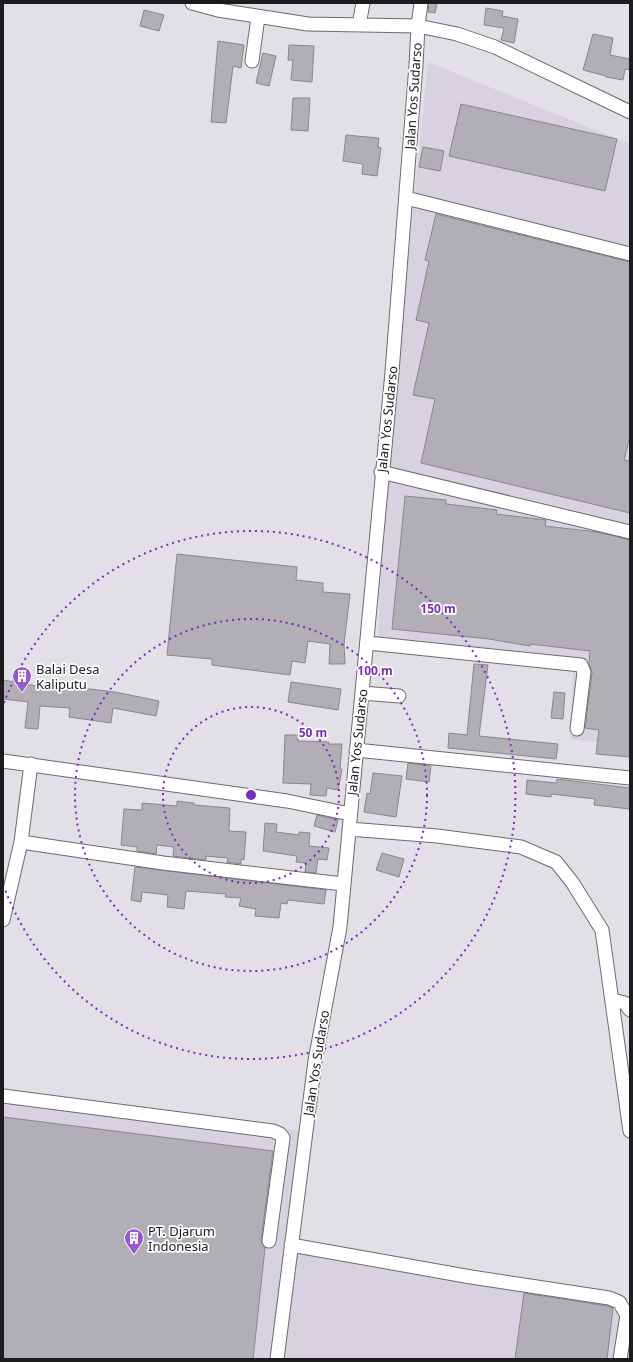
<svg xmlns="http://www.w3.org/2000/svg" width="633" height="1362" font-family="'Noto Sans',sans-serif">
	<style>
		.built { fill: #d8d2e0 }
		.building { fill: #b1aeb6; stroke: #89868d }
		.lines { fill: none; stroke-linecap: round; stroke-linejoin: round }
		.minor-casing { stroke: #6d6a71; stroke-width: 15 }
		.minor { stroke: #fff; stroke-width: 13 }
		.ring { fill: none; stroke: #7b2cbf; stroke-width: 2; stroke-dasharray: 2 4 }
		.labels { text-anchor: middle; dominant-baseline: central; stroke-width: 3.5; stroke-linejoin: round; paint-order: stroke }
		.street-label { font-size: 13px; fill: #1c1b1d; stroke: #fff }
		.poi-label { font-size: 13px; fill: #1c1b1d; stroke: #fff; text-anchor: start }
		.centre { fill: #7b2cbf; stroke: #fff; stroke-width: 2 }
		.ring-label { font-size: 12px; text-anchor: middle; font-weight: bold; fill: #7b2cbf; stroke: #fff; stroke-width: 3.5; stroke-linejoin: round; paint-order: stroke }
	</style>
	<rect width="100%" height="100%" fill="#e2dfe7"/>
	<path class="built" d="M 428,62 L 630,144 L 630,746 L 570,739 L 573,666 L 378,639 L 382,513 Z
		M 3,1089 L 301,1131 L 285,1245 L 627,1297 L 630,1359 L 3,1359 Z"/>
	<path class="building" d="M 429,3 L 437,3 L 435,13 L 428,12 Z
		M 486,8 L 503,11 L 502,16 L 518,19 L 514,43 L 501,40 L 504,28 L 484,25 Z
		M 144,10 L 164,15 L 159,31 L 140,26 Z
		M 593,34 L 613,38 L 610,55 L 630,59 L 630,70 L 625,69 L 623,80 L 606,77 L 606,76 L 583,70 Z
		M 218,41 L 244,45 L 241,68 L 233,66 L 226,123 L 211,122 Z
		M 289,45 L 314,46 L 312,82 L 291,80 L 293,60 L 288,60 Z
		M 263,53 L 276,56 L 269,86 L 256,83 Z
		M 293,98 L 310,98 L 308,131 L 291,130 Z
		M 461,104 L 617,139 L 605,191 L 449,156 Z
		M 346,135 L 379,138 L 378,147 L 381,148 L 377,176 L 362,174 L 363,164 L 343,161 Z
		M 423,147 L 444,151 L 440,171 L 419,167 Z
		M 436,214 L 630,262 L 630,436 L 624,460 L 630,461 L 630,513 L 421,463 L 435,399 L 413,395 L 429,323 L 416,320 L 429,261 L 425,260 Z
		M 405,496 L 446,500 L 446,504 L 497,510 L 496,514 L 546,520 L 545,526 L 597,532 L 630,540 L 630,757 L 596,754 L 599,730 L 585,728 L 592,673 L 589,663 L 590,651 L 530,644 L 530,646 L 489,639 L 392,629 Z
		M 177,554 L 297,567 L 296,580 L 323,583 L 323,592 L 350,594 L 344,644 L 345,664 L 329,664 L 330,644 L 308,641 L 305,663 L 292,661 L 290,675 L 212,665 L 212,659 L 167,655 Z
		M 474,664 L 488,665 L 479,736 L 558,744 L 556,759 L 448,748 L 449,733 L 467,735 Z
		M 3,680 L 43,687 L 73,689 L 73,687 L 115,692 L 159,701 L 156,716 L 113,708 L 111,723 L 69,717 L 70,708 L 40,706 L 38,729 L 25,728 L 28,702 L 3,699 Z
		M 291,682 L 341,689 L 338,710 L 288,702 Z
		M 554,692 L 565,693 L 563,719 L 551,718 Z
		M 285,735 L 298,735 L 298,741 L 329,742 L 328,744 L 342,744 L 340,769 L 342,769 L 338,790 L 327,788 L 326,796 L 310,795 L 311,784 L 283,783 Z
		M 408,763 L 431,766 L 429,782 L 406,779 Z
		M 373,773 L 402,776 L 396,817 L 364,812 L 367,793 L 370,794 Z
		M 557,779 L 630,788 L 630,809 L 594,805 L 595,799 L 551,794 L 551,797 L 526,794 L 527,780 L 556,783 Z
		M 177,801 L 194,803 L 194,805 L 230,808 L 229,831 L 246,832 L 244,860 L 241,859 L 241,864 L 227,862 L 228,858 L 206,856 L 206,860 L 173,856 L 174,847 L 157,845 L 156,854 L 137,851 L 137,847 L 121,845 L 124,809 L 142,810 L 142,803 L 177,806 Z
		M 317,815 L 338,820 L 335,832 L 314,826 Z
		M 265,823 L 277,824 L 276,832 L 299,835 L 299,832 L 310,833 L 309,846 L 329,848 L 327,860 L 318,859 L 316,873 L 305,872 L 306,863 L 296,862 L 297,856 L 263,851 Z
		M 382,853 L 404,859 L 399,877 L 376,870 Z
		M 135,867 L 326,890 L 324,904 L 288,900 L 287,904 L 281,903 L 279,918 L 255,916 L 256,909 L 239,906 L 241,898 L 225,897 L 226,894 L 186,891 L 184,909 L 167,907 L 168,895 L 142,892 L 141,902 L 131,900 Z
		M 3,1117 L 273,1151 L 261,1240 L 265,1248 L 253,1359 L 3,1359 Z
		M 524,1293 L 607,1306 L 613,1308 L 607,1359 L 515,1359 Z"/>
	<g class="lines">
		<defs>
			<path id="minor" d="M 192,3 L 218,10 L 308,24 L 418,26 L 457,34 L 495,47 L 630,112
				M 359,25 L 363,3
				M 252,61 L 258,17
				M 406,198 L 630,254
				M 381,472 L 630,532
				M 368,643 L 581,665 L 584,672 L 577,729
				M 362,693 L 399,696
				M 356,750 L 630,778
				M 3,761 L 287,801 L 350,814
				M 349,829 L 437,836 L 521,847 L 556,862 L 572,882 L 602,930 L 630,1131
				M 21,842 L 163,863 L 343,884
				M 3,920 L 21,842 L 31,764
				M 612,1000 L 625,1003 L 630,1010
				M 3,1096 L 273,1131 L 280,1134 L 283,1138 L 269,1241
				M 291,1245 L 471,1277 L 609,1298 L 619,1302 L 627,1315 L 620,1359
				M 277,1359 L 315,1061 L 340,927 L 392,372 L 416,65 L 418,26 L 421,3"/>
		</defs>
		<use href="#minor" class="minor-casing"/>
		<use href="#minor" class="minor"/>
	</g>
	<g class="ring">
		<circle cx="251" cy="795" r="88"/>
		<circle cx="251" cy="795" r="176"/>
		<path d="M4 703A264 264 0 1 1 4 887"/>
	</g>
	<defs>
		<symbol id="building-pin" viewBox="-11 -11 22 30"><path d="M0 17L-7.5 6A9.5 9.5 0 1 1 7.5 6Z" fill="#9659d0" stroke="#fff"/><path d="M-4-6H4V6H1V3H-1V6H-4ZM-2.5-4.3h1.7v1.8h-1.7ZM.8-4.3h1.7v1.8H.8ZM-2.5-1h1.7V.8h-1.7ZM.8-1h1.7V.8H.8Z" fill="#fff"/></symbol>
	</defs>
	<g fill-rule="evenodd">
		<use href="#building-pin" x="11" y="665" width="22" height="30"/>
		<use href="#building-pin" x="123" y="1227" width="22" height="30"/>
	</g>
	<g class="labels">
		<g class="street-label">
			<text transform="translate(413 96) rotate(-86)">Jalan Yos Sudarso</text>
			<text transform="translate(387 419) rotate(-84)">Jalan Yos Sudarso</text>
			<text transform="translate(357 742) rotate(-84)">Jalan Yos Sudarso</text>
			<text transform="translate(316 1063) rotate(-81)">Jalan Yos Sudarso</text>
		</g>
		<g class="poi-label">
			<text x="36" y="669">Balai Desa<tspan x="36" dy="15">Kaliputu</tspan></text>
			<text x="148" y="1231">PT. Djarum<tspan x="148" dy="15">Indonesia</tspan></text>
		</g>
	</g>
	<circle cx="251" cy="795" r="6" class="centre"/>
	<g class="ring-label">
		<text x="438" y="613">150 m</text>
		<text x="375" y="675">100 m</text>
		<text x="313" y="737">50 m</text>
	</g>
	<rect width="633" height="1362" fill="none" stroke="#1c1b1d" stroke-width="8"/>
</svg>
